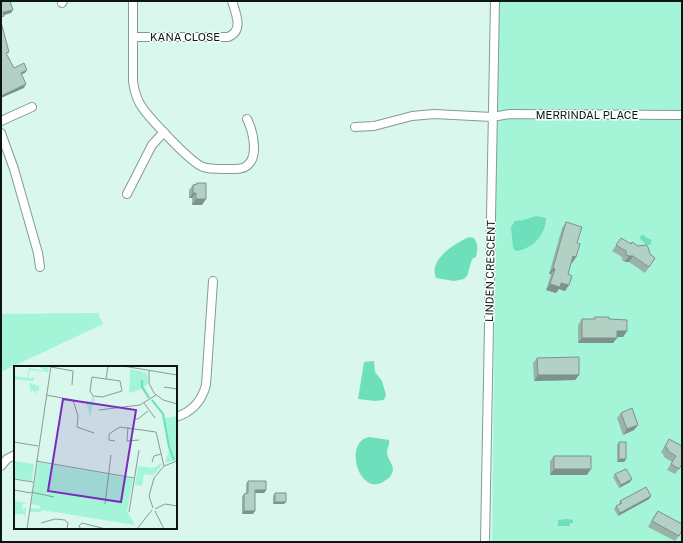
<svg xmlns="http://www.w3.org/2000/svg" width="683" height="543" font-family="'Public Sans',sans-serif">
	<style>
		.green { fill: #a4f4d8 }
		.water { fill: #6edfbb }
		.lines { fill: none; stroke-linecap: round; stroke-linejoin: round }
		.minor-casing { stroke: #819d92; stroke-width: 10 }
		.minor { stroke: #fff; stroke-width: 8 }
		.wall { fill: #9ab3a9 }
		.shaded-wall { fill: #7d928a }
		.building { fill: #b3d0c5; stroke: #7d928a }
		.labels { text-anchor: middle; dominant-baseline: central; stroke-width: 3; stroke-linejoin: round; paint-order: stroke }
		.street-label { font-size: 11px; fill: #0b1612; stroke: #f8fefc }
		.inset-river { fill: none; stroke: #6edfbb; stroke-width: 2 }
		.inset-road { fill: none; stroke: #879d95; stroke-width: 1 }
		.view { fill: #7b2cbf; fill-opacity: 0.15; stroke: #7b2cbf; stroke-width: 2 }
		.inset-edge { fill: none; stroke: #0b1612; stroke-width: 2 }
	</style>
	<rect width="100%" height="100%" fill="#d9f7ec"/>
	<path class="green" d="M 498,1 L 682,1 L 682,542 L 492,542 Z
		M 98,313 L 103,324 L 1,372 L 1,314 Z"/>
	<path class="water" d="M 536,216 L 546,218 C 546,234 533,249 516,251 L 513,248 L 511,227 L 515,221 L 524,220 Z
		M 641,235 L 644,235 L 647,238 L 652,240 L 650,245 L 646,245 L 644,242 L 640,239 Z
		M 469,237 L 474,238 C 478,244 478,249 476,257 L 472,259 L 467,276 L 464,279 L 454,281 L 436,278 C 428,259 456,243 469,237 Z
		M 374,361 L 375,372 L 382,381 L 386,395 L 384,400 L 375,401 L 358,399 L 364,362 Z
		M 369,437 L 389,440 C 390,445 387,448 387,452 C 387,459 393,463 393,470 C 392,476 388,479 383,482 C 359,496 343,442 369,437 Z
		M 567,519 L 573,520 L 573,523 L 570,523 L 570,526 L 558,526 L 558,520 Z"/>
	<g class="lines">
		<defs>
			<path id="minor" d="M 133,1 L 133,81 C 134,89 136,97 140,104 C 147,116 191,163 203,167 C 209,169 217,169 224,169 C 231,169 239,170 245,167 C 260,159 253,131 247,119
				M 62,3 L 63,1
				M 133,37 L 228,37 C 244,31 236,14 232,1
				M 1,121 L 32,107
				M 355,127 L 374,126 L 412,116 L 434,114 L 492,117 L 510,114 L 682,115
				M 1,133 L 14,169 L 38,253 L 40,267
				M 127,194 L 152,145 L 164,132
				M 176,417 C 192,412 202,400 206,385 L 213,281
				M 1,466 L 7,459 L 15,455
				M 485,542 L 495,1"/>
		</defs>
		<use href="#minor" class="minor-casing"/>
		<use href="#minor" class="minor"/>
	</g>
	<path class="wall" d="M 197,183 L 202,205 L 192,205 L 192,198 L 189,198 L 189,190 L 193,185 L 196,184 Z
		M 566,222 L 577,243 L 576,257 L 572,263 L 571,263 L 568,274 L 565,291 L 559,289 L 556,293 L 546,290 L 551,274 L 549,274 L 562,228 Z
		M 621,238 L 631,244 L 638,246 L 655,258 L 645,273 L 629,262 L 625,262 L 622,260 L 622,257 L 612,251 Z
		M 595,317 L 609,319 L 627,331 L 623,337 L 617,337 L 613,343 L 578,343 L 578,325 L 582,319 L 593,319 Z
		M 537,358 L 579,375 L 575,380 L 534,381 L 533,363 Z
		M 621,413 L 634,430 L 623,435 L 617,418 Z
		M 669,439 L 682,446 L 679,469 L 675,474 L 667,470 L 672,462 L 664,457 L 663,454 L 661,452 Z
		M 619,442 L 626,459 L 624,462 L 617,462 L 617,445 Z
		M 554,456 L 587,475 L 550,475 L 550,461 Z
		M 615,474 L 632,479 L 630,482 L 619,488 L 613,477 Z
		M 248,481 L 266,490 L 264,493 L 255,493 L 253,514 L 242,514 L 242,497 L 244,494 L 246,494 L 246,484 Z
		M 275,493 L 284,504 L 273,504 L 273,496 Z
		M 651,496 L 649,499 L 618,516 L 614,509 L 616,506 L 619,504 L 620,501 Z
		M 658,511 L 679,536 L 675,541 L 648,527 L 654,516 Z"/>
	<path class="shaded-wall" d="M 13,10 L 11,13 L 1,16 L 3,12 Z
		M 27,70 L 25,73 L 18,76 L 21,73 Z
		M 26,84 L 24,88 L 1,98 L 1,96 Z
		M 193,193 L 196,193 L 192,198 L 189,198 Z
		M 196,199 L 206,199 L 202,205 L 192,205 Z
		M 573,256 L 576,257 L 572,263 L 569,262 Z
		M 629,256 L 633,256 L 629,262 L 625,262 Z
		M 553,268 L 555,269 L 551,274 L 549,274 Z
		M 561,283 L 569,285 L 565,291 L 559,289 L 556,293 L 546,290 L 550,284 Z
		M 617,331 L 627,331 L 623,337 L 613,337 Z
		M 582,338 L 617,338 L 613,343 L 578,343 Z
		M 538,375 L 579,375 L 575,380 L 534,381 Z
		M 638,425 L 634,430 L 623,435 L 627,429 Z
		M 619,459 L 626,459 L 624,462 L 617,462 Z
		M 554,469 L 591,469 L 587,475 L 550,475 Z
		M 632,479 L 630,482 L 619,488 L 621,485 Z
		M 255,490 L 266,490 L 264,493 L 253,493 Z
		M 651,496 L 649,499 L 618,516 L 620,513 Z
		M 275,502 L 286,502 L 284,504 L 273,504 Z
		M 244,511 L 255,511 L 253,514 L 242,514 Z"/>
	<path class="building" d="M 1,1 L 10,1 L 13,10 L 3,12 L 4,16 L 1,17 Z
		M 1,22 L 9,52 L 6,53 L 14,68 L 24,63 L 27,70 L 21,73 L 26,84 L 1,96 L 1,79 L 2,78 L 1,76 Z
		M 197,183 L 206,183 L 206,199 L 196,199 L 196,193 L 193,193 L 193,185 L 197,184 Z
		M 566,222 L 582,227 L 577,243 L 580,244 L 576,257 L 573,256 L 568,274 L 572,276 L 569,285 L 561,283 L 560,287 L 550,284 L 555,269 L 553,268 Z
		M 621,238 L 631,244 L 632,242 L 638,246 L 646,245 L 648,247 L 650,254 L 655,258 L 649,267 L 633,256 L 629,256 L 626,255 L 626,251 L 616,245 Z
		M 595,317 L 609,317 L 609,319 L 627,320 L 627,331 L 617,331 L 617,338 L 582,338 L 582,319 L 595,319 Z
		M 579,357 L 579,375 L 538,375 L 537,358 Z
		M 632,408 L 638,425 L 627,429 L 621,413 Z
		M 669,439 L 682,446 L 682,464 L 679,469 L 671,464 L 676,456 L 668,451 L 667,448 L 665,447 Z
		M 619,442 L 626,442 L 626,459 L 619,459 Z
		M 554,456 L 591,456 L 591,469 L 554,469 Z
		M 626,469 L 632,479 L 621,485 L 615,474 Z
		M 248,481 L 266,481 L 266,490 L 255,490 L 255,511 L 244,511 L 244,494 L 248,493 Z
		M 646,487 L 651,496 L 620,513 L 616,506 L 622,503 L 620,501 Z
		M 275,493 L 286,493 L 286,502 L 275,502 Z
		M 658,511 L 682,524 L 682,530 L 679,536 L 652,521 Z"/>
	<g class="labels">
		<g class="street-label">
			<text x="185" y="37">KANA CLOSE</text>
			<text x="587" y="115">MERRINDAL PLACE</text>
			<text transform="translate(490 271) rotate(-89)">LINDEN CRESCENT</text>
		</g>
	</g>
	<g transform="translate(14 366)">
		<rect width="163" height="163" fill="#d9f7ec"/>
		<path d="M 25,0 L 35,0 L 34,6 L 16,4 L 14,13 L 20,11 L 19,15 L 0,13 L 0,10 L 13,12 L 15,2 L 31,5 ZM 116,3 L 133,7 L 134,18 L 130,21 L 137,32 L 135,33 L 128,23 L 115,27 ZM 15,17 L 25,20 L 25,25 L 22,24 L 23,29 L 19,24 L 17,26 ZM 78,31 L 81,32 L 76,51 L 72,35 L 77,36 ZM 138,33 L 151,52 L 163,50 L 163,94 L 151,97 L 155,85 L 151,62 L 148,48 L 137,35 ZM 0,95 L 20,98 L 18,115 L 0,112 ZM 24,96 L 119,113 L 113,145 L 121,159 L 28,144 L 27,146 L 16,146 L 16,142 L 26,143 L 26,140 L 17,138 ZM 147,97 L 148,99 L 139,109 L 130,108 L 128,120 L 121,119 L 124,100 L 140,102 ZM 0,135 L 14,137 L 7,138 L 9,139 L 8,145 L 12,140 L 11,151 L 9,148 L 0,148 Z" fill="#a4f4d8"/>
		<path class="inset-river" d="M 128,14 L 128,21 L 135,32M 138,34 L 149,48 L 155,81 L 160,94"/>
		<path class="inset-road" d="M 109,0 L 163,9M 37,1 L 59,5 L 58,19M 135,5 L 135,17 L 140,27 L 149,34 L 163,38M 78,11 L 106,15 L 108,25 L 88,31 L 79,30 L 76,25 ZM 92,13 L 94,0M 150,21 L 163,23M 32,29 L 59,34 L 64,50 L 63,61 L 80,67M 130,37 L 141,52M 85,44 L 126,39 L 142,29M 120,53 L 124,53 L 134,45M 114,61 L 113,75 L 125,74M 101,75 L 95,74 L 95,68 L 106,61 L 142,66 L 150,100M 0,76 L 24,80M 22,95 L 120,112M 138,96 L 140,90 L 147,88M 0,113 L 19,116M 0,124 L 17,127M 17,126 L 40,131M 91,138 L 97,89M 139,142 L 135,130 L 140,112 L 150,100 L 163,95M 141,143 L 151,138 L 163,140M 141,145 L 150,163M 115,146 L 125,84M 27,157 L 41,153 L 51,154 L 54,157 L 53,163M 13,163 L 37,0M 67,163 L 65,160 L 68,157 L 92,163M 123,163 L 138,144"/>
		<path class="view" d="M 49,33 L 122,44 L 107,136 L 34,125 Z"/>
		<rect width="163" height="163" class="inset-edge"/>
	</g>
	<rect width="683" height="543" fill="none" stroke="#0b1612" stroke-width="4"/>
</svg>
